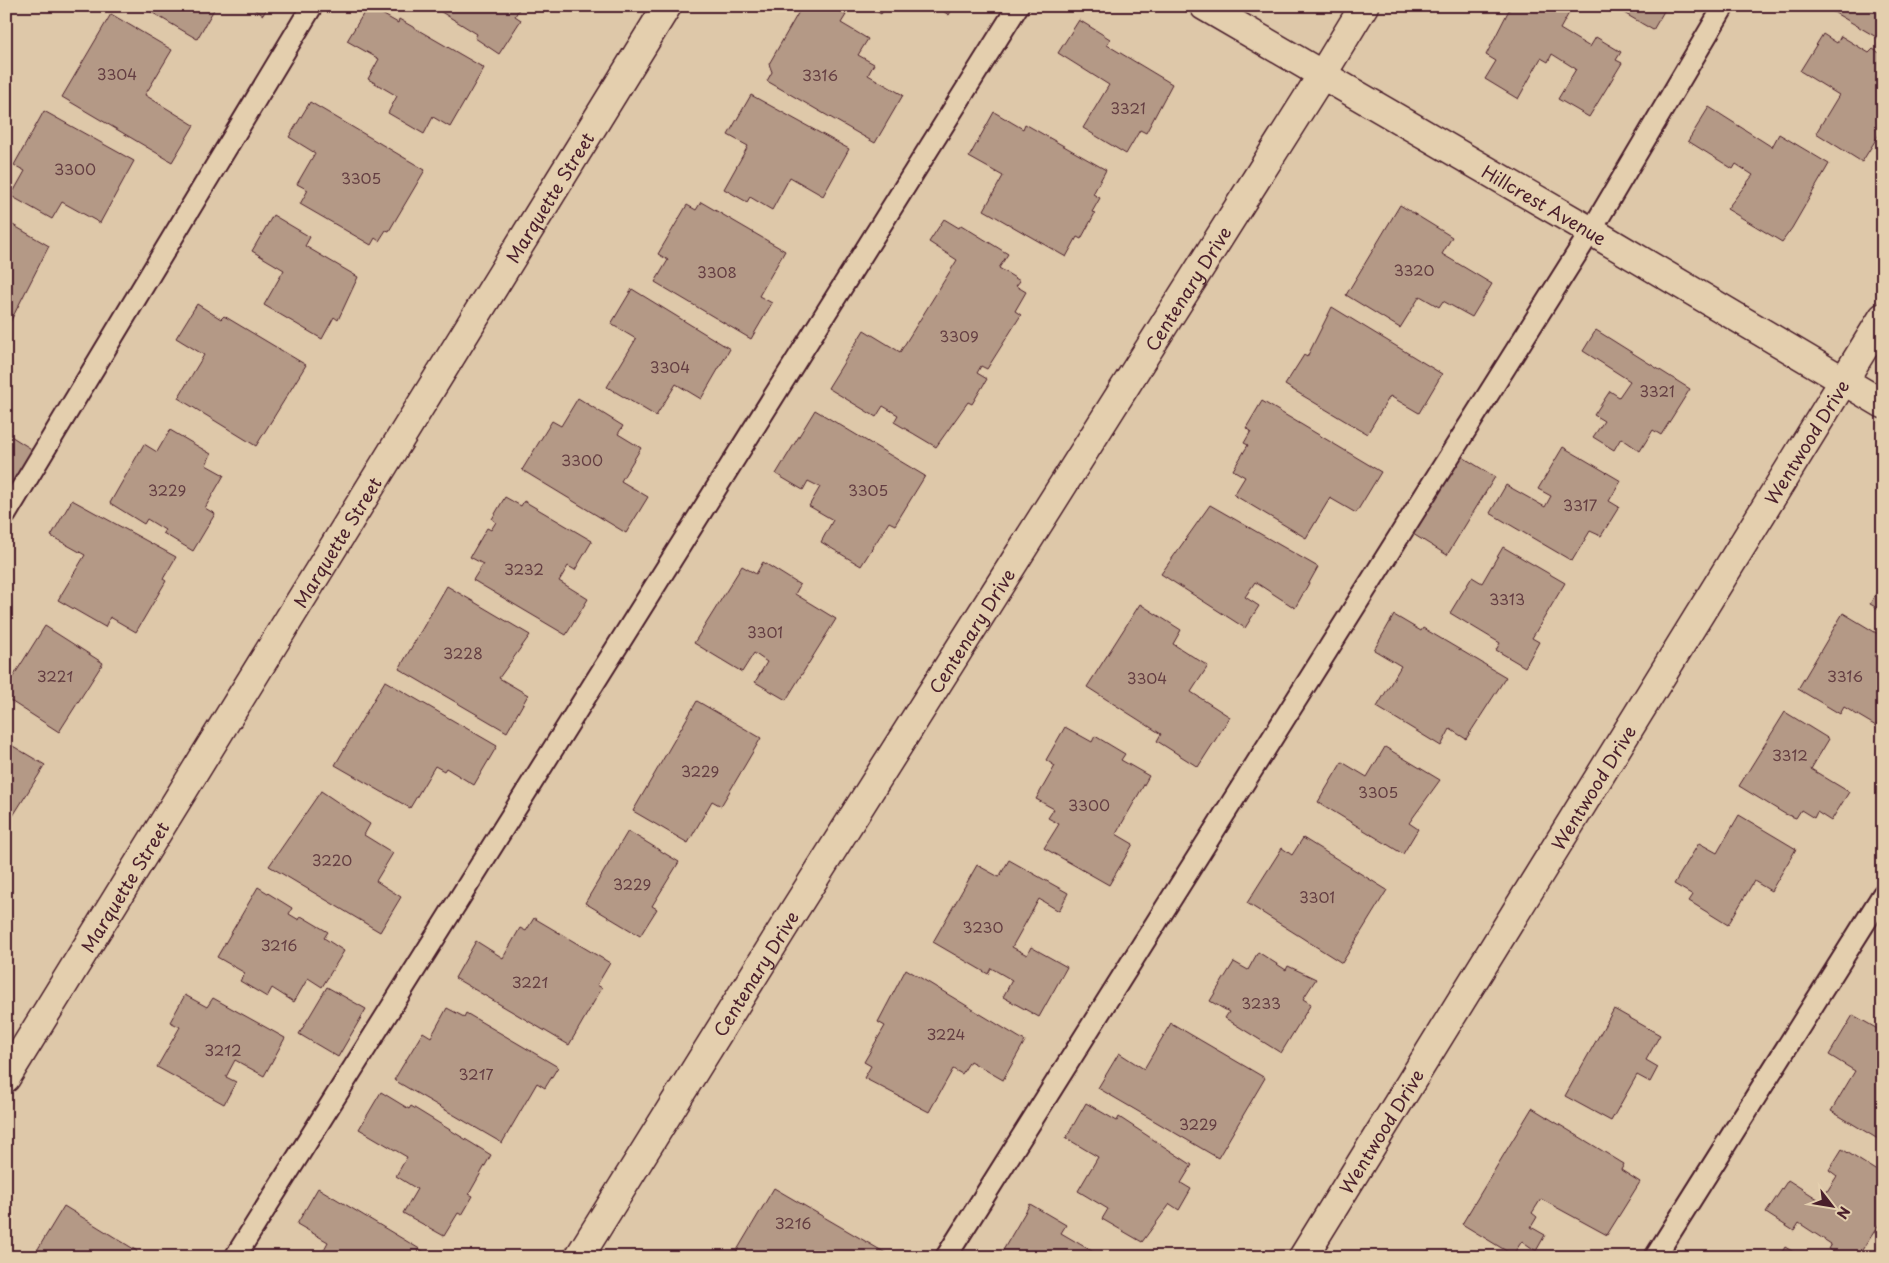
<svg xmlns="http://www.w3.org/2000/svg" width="1889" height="1263" font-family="'Playpen Sans',sans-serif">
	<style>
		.building { fill: #b49986; stroke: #4a1f2b }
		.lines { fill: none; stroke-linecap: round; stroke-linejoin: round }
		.service-casing { stroke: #4a1f2b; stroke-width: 24 }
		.minor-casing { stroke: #4a1f2b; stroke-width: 31 }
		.tertiary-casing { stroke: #4a1f2b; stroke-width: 31 }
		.service { stroke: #e4cfae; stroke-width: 20 }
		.minor { stroke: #e4cfae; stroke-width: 28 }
		.tertiary { stroke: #e4cfae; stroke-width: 28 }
		.labels { text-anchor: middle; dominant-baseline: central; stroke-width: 4.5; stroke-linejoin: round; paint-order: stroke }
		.number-label { font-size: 15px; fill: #643e42 }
		.street-label { font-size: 18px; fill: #4a1f2b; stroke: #e4cfae }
	</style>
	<rect width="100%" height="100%" fill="#dec8a9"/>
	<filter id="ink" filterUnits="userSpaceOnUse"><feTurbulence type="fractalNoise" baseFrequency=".02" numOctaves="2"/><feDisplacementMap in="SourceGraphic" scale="10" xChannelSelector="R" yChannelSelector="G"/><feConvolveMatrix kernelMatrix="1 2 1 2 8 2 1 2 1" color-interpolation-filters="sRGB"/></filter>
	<g filter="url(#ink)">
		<path class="building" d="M 141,6 L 216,6 L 197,39 Z
			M 249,6 L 268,6 L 263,15 Z
			M 368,6 L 398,23 L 399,19 L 484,68 L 450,127 L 433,117 L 424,134 L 388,113 L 397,96 L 368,79 L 379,59 L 347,41 Z
			M 440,6 L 521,6 L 515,16 L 521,20 L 499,54 L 475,38 L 477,34 L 438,10 Z
			M 808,6 L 831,6 L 846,15 L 841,23 L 868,39 L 858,55 L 874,64 L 868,75 L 903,95 L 875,143 L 767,81 L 772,72 L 769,64 L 801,8 L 805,10 Z
			M 868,6 L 886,6 L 881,14 Z
			M 935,6 L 954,6 L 949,15 Z
			M 1511,6 L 1558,6 L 1569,13 L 1560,29 L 1590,47 L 1596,37 L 1621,52 L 1616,60 L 1622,63 L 1589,117 L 1558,99 L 1576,69 L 1552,54 L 1548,62 L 1541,58 L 1518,99 L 1485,79 L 1496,61 L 1486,55 Z
			M 1612,6 L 1667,6 L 1653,30 Z
			M 1832,6 L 1883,6 L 1883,41 L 1830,10 Z
			M 111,14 L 172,50 L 145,95 L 194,125 L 172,162 L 62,97 Z
			M 1079,20 L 1110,39 L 1107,45 L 1172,84 L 1146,133 L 1140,130 L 1126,154 L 1083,128 L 1109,85 L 1058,53 Z
			M 1823,34 L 1837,43 L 1841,36 L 1869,53 L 1873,49 L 1883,55 L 1883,128 L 1862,162 L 1816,133 L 1839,95 L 1800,71 Z
			M 751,95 L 849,149 L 823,196 L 790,177 L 772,210 L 750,197 L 747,202 L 724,189 L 748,146 L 728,135 Z
			M 310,102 L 425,170 L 389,231 L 386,230 L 379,241 L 375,238 L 371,245 L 300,204 L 308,190 L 297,184 L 315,153 L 289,137 Z
			M 1709,107 L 1772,147 L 1779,134 L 1829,164 L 1792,228 L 1782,242 L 1727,209 L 1753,175 L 1736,164 L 1733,169 L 1688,141 Z
			M 44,111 L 134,161 L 100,223 L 62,202 L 52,219 L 11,196 L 25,171 L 14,165 Z
			M 994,112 L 1023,129 L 1025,124 L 1106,170 L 1093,194 L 1100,198 L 1092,212 L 1095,213 L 1081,239 L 1077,237 L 1066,257 L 984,210 L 1003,176 L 969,157 Z
			M 701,202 L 785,251 L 759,296 L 772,303 L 751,339 L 655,282 L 668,260 L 658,254 L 687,205 L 696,210 Z
			M 1400,205 L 1452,237 L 1442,254 L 1492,284 L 1472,317 L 1443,301 L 1439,307 L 1420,296 L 1400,328 L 1346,295 Z
			M 273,215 L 310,237 L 305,246 L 358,277 L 338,320 L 334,317 L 322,339 L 264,305 L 284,270 L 252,251 Z
			M 944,219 L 959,228 L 961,225 L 1008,254 L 999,268 L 1020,281 L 1016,286 L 1026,292 L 1015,311 L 1021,315 L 987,369 L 981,366 L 977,373 L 987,379 L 972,404 L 968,402 L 936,447 L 894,422 L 898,415 L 883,406 L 876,417 L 828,388 L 864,330 L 900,352 L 957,260 L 929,242 Z
			M 6,221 L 49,246 L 6,330 Z
			M 632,289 L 730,349 L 701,399 L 676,384 L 656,416 L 607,387 L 636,339 L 611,324 Z
			M 197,304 L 221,319 L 224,316 L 306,365 L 256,446 L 178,398 L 204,355 L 176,338 Z
			M 1332,307 L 1442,374 L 1419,413 L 1390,396 L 1367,434 L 1285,385 L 1304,355 L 1307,357 Z
			M 1596,330 L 1690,389 L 1661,435 L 1653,430 L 1640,451 L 1621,438 L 1614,450 L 1593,437 L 1604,421 L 1594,415 L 1610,391 L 1619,397 L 1630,381 L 1583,351 Z
			M 578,398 L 623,426 L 618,434 L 641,448 L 621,481 L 648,497 L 626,533 L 522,470 L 552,421 L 561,426 Z
			M 1262,401 L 1381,472 L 1356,513 L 1330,498 L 1306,538 L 1234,495 L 1245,477 L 1233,470 L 1248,445 L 1244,443 L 1251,431 L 1246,428 Z
			M 815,410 L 925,476 L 895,525 L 889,522 L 861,566 L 821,542 L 833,520 L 809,506 L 820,487 L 808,481 L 803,490 L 776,474 Z
			M 170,430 L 211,454 L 206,465 L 224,475 L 205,508 L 215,514 L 193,551 L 163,533 L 165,530 L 147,519 L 144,524 L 110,503 L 144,444 L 157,452 Z
			M 6,433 L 33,450 L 13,483 L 6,479 Z
			M 1563,447 L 1621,481 L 1609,501 L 1619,507 L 1601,536 L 1590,531 L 1572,561 L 1490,513 L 1506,485 L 1545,507 L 1551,496 L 1538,489 Z
			M 1461,456 L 1495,477 L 1447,555 L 1413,534 Z
			M 505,497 L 521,506 L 524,501 L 592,541 L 575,570 L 568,566 L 559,581 L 588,599 L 566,635 L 473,580 L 483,564 L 470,557 L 487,528 L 491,530 L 496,522 L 492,519 Z
			M 72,500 L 176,557 L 163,579 L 166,581 L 136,632 L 110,617 L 105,627 L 58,600 L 85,555 L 51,536 Z
			M 1210,505 L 1318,567 L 1295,608 L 1255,582 L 1245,597 L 1259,606 L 1245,628 L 1161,574 Z
			M 1503,547 L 1565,583 L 1532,638 L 1539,642 L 1525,667 L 1496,650 L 1500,643 L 1450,613 L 1472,577 L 1482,583 Z
			M 763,562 L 800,585 L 795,594 L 836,619 L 786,700 L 755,682 L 767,662 L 754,653 L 742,672 L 694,643 L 742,566 L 756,574 Z
			M 1883,581 L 1883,611 L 1870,604 Z
			M 447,586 L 530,635 L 499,678 L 528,695 L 507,732 L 399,669 Z
			M 1140,604 L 1181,630 L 1173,644 L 1208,666 L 1191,692 L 1230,717 L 1198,767 L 1157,741 L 1161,734 L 1087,687 Z
			M 1843,613 L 1883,637 L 1883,642 L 1874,656 L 1883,661 L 1883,714 L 1876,726 L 1844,707 L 1840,714 L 1798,689 Z
			M 1394,615 L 1421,631 L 1423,628 L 1506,677 L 1466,739 L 1450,729 L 1441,746 L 1377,707 L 1401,666 L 1374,650 Z
			M 45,626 L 103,663 L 59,732 L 6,698 L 6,688 Z
			M 385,681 L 497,746 L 474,785 L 446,768 L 444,771 L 435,766 L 410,808 L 335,765 Z
			M 697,701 L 761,738 L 721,806 L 712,801 L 688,843 L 633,811 Z
			M 1785,712 L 1829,739 L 1811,769 L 1849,792 L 1831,821 L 1817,812 L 1814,818 L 1801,810 L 1796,818 L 1785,814 L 1739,786 Z
			M 1065,727 L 1092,742 L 1095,736 L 1125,754 L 1121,760 L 1149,776 L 1116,834 L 1133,844 L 1109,885 L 1044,848 L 1059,824 L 1048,818 L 1054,809 L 1036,799 L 1055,766 L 1046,760 Z
			M 6,742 L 45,765 L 6,827 Z
			M 1385,747 L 1440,780 L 1409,823 L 1418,829 L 1403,854 L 1318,802 L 1342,762 L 1367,777 Z
			M 321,791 L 370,824 L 364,835 L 393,853 L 376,881 L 401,897 L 380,932 L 269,866 Z
			M 1739,815 L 1796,849 L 1771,891 L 1754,881 L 1728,925 L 1689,901 L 1693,895 L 1674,884 L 1699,843 L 1717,853 Z
			M 628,831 L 679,862 L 652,906 L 657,909 L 640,936 L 585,903 Z
			M 1303,838 L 1387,890 L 1342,963 L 1247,903 L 1282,848 L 1292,855 Z
			M 1009,860 L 1068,893 L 1059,911 L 1039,899 L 1012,947 L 1027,955 L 1031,947 L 1067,967 L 1039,1017 L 1003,997 L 1012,980 L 991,968 L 988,974 L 933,942 L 977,865 L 999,877 Z
			M 258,887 L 292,908 L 289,914 L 299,920 L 301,916 L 328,932 L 324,938 L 344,951 L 322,987 L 308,978 L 294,1002 L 272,988 L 267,997 L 240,981 L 245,973 L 217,957 Z
			M 534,918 L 610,963 L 597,985 L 602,988 L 569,1045 L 455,978 L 476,941 L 503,958 L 520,928 L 526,931 Z
			M 1258,952 L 1286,970 L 1288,966 L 1316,979 L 1303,999 L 1311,1004 L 1281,1053 L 1225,1018 L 1229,1012 L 1210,1001 L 1234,962 L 1248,970 Z
			M 906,969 L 1025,1041 L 1003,1080 L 970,1061 L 962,1074 L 953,1069 L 929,1112 L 864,1078 L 871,1066 L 864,1062 L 885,1026 L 878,1022 Z
			M 327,987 L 366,1009 L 338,1057 L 299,1034 Z
			M 185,995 L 207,1007 L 213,998 L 285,1038 L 264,1076 L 235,1060 L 226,1077 L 236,1082 L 224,1104 L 157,1067 L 180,1027 L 170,1022 Z
			M 447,1008 L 464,1017 L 466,1013 L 558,1067 L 545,1088 L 537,1083 L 502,1143 L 394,1080 L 423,1032 L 431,1037 Z
			M 1614,1009 L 1660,1035 L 1646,1060 L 1658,1067 L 1650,1082 L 1637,1075 L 1611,1121 L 1565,1096 Z
			M 1853,1015 L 1883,1032 L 1883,1142 L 1831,1111 L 1855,1071 L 1829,1055 Z
			M 1171,1023 L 1265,1078 L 1218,1158 L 1098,1088 L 1119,1053 L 1144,1069 Z
			M 381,1092 L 409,1109 L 411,1106 L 491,1155 L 469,1194 L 473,1196 L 462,1215 L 458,1213 L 444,1236 L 403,1213 L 417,1189 L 396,1176 L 407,1157 L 359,1129 Z
			M 1086,1103 L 1117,1121 L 1119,1117 L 1192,1165 L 1181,1183 L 1191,1189 L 1179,1210 L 1170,1204 L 1142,1242 L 1102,1219 L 1108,1209 L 1078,1191 L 1098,1157 L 1066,1138 Z
			M 1532,1108 L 1624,1164 L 1621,1170 L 1640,1182 L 1607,1235 L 1541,1199 L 1532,1213 L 1537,1217 L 1531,1227 L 1545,1235 L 1536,1251 L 1522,1241 L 1513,1255 L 1462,1224 Z
			M 1842,1149 L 1883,1175 L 1883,1218 L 1858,1257 L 1840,1257 L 1828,1249 L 1831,1244 L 1799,1223 L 1794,1231 L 1766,1213 L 1788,1180 L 1821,1201 L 1837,1176 L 1829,1170 Z
			M 318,1188 L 433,1257 L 320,1257 L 328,1242 L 297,1224 Z
			M 774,1188 L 889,1255 L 888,1257 L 733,1257 Z
			M 1030,1204 L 1066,1225 L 1061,1233 L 1102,1257 L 1010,1257 L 1002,1252 Z
			M 64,1206 L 137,1251 L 134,1257 L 33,1257 Z
			M 1785,1247 L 1802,1257 L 1779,1257 Z"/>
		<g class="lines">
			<defs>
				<path id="service" d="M 6,514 L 312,6
					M 235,1257 L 1018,6
					M 946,1257 L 1591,231 L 1724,6
					M 1655,1257 L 1883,894"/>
				<g id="minor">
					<path id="s1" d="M 6,1078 L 667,6"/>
					<path id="s2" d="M 579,1257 L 795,909 L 1322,75 L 1364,6"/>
					<path id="s3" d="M 1303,1257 L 1883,317"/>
				</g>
				<g id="tertiary">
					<path id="s4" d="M 1204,6 L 1591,231 L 1883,404"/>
				</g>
			</defs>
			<use href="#service" class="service-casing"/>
			<use href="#minor" class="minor-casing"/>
			<use href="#tertiary" class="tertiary-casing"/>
			<use href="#service" class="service"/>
			<use href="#minor" class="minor"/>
			<use href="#tertiary" class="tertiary"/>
		</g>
	</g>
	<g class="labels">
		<g class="number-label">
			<text x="117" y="73">3304</text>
			<text x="820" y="74">3316</text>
			<text x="1128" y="107">3321</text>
			<text x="75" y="168">3300</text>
			<text x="361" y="177">3305</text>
			<text x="1414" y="269">3320</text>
			<text x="717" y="271">3308</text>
			<text x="959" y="335">3309</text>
			<text x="670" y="366">3304</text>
			<text x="1657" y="390">3321</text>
			<text x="582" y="459">3300</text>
			<text x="167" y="489">3229</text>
			<text x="868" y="489">3305</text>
			<text x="1580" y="504">3317</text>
			<text x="524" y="568">3232</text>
			<text x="1507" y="598">3313</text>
			<text x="765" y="631">3301</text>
			<text x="463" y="652">3228</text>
			<text x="55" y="675">3221</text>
			<text x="1845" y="675">3316</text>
			<text x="1147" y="677">3304</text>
			<text x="1790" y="754">3312</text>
			<text x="700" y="770">3229</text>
			<text x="1378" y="791">3305</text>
			<text x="1089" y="804">3300</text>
			<text x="332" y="859">3220</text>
			<text x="632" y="883">3229</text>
			<text x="1317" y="896">3301</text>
			<text x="983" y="926">3230</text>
			<text x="279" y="944">3216</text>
			<text x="530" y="981">3221</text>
			<text x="1261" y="1002">3233</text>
			<text x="946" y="1033">3224</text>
			<text x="223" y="1049">3212</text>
			<text x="476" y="1073">3217</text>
			<text x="1198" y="1123">3229</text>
			<text x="793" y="1222">3216</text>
		</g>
		<g class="street-label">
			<text stroke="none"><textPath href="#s1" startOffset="1035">Marquette Street</textPath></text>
			<text stroke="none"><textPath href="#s4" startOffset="394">Hillcrest Avenue</textPath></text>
			<text stroke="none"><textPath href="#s2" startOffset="1144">Centenary Drive</textPath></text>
			<text stroke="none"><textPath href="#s3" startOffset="958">Wentwood Drive</textPath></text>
			<text stroke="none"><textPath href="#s1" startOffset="630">Marquette Street</textPath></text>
			<text stroke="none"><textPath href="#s2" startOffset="739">Centenary Drive</textPath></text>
			<text stroke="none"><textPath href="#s3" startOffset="552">Wentwood Drive</textPath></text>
			<text stroke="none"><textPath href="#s1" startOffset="225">Marquette Street</textPath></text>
			<text stroke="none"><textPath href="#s2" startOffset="334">Centenary Drive</textPath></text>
			<text stroke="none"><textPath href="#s3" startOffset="148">Wentwood Drive</textPath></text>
		</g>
	</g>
	<rect width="1889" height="1263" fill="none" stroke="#e4cfae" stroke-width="25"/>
	<rect x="12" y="12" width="1864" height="1238" fill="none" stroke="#4a1f2b" stroke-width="2" filter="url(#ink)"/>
	<g transform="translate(1832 1206) rotate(121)" stroke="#e4cfae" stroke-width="4" paint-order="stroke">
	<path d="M0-4L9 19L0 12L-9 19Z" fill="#4a1f2b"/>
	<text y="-8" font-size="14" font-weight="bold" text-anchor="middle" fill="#4a1f2b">N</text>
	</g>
</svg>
